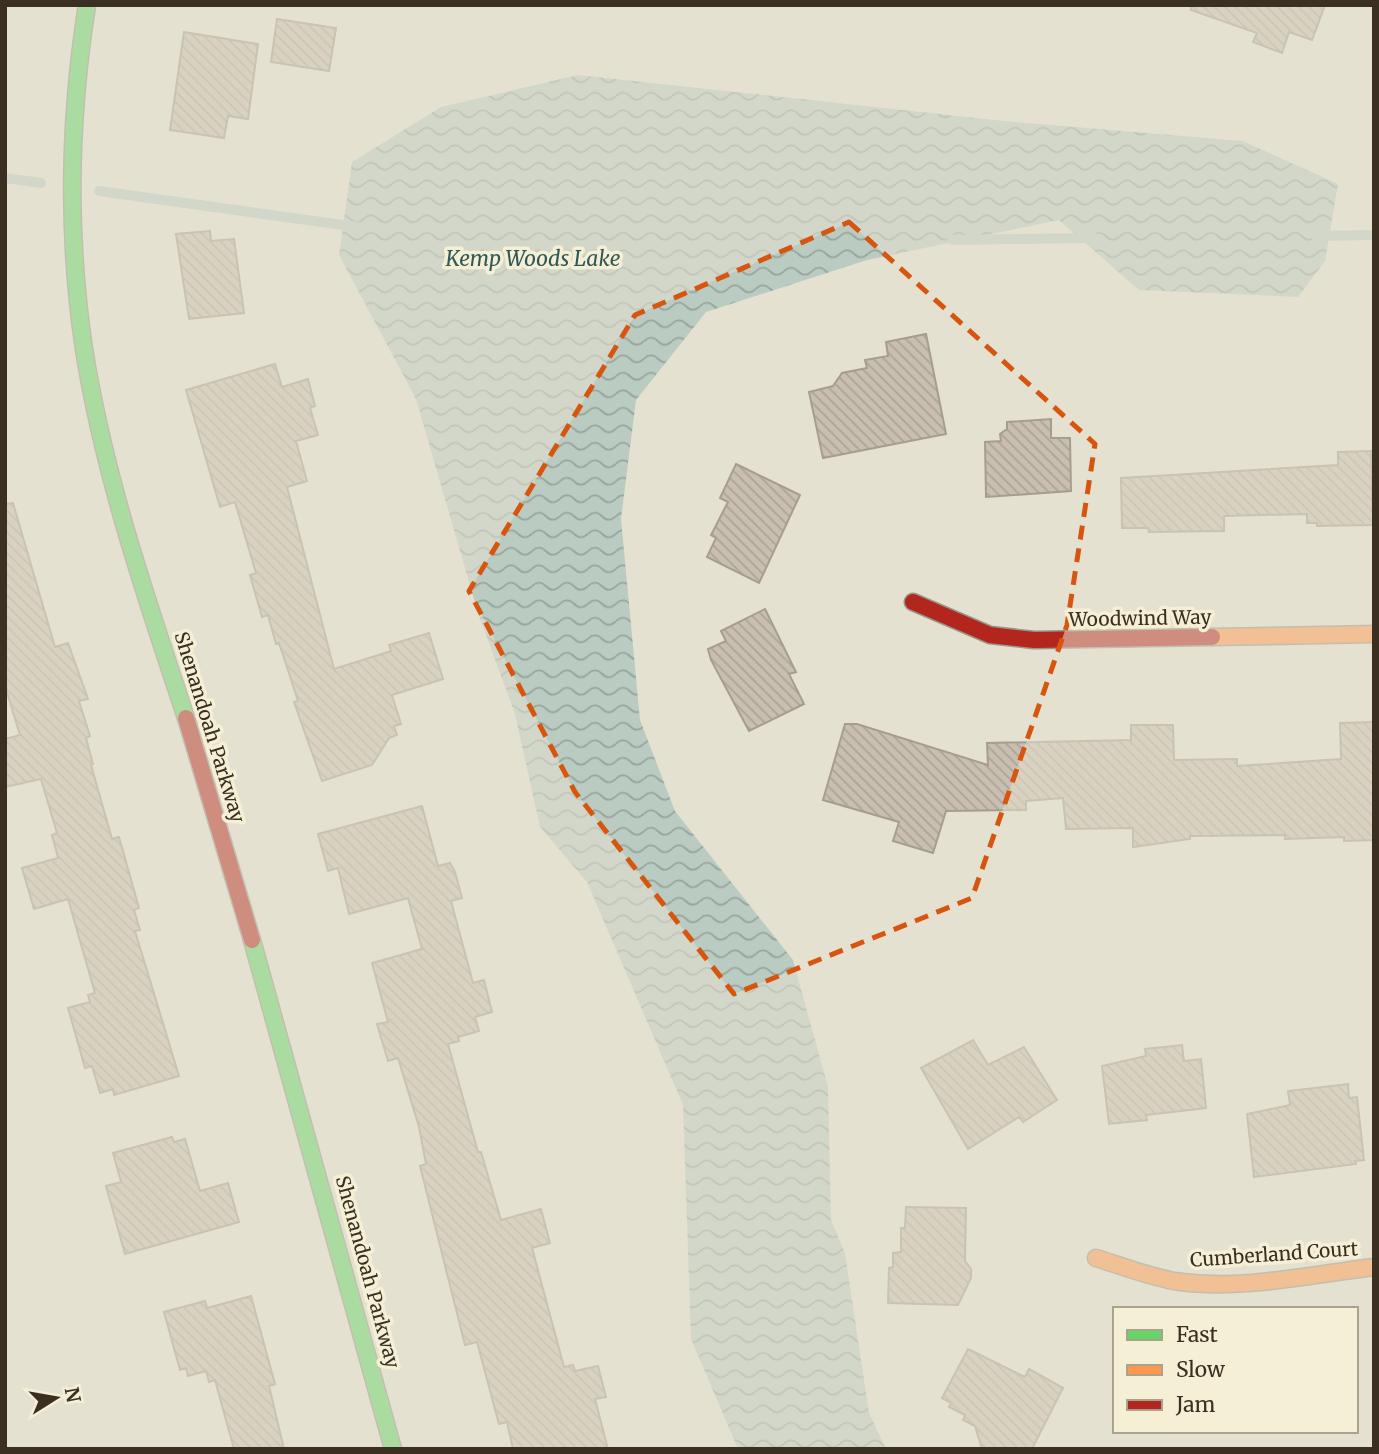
<svg xmlns="http://www.w3.org/2000/svg" width="1379" height="1454" font-family="Merriweather,serif">
	<style>
		.water { fill: url(#water-waves) }
		.lines { fill: none; stroke-linecap: round; stroke-linejoin: round }
		.stream { stroke: #bacbc2; stroke-width: 10 }
		.building { fill: url(#building-back-hatch); stroke: #a69d8f; stroke-width: 2 }
		.fast-casing { stroke: #9a9588; stroke-width: 19 }
		.slow-casing { stroke: #9a9588; stroke-width: 19 }
		.jam-casing { stroke: #9a9588; stroke-width: 19 }
		.fast { stroke: #63d668; stroke-width: 16 }
		.slow { stroke: #ff974d; stroke-width: 16 }
		.jam { stroke: #b3261e; stroke-width: 16 }
		.marked { fill: none; stroke: #d7550e; stroke-width: 5; stroke-dasharray: 14 9; stroke-linejoin: round }
		.labels { text-anchor: middle; dominant-baseline: central; stroke-width: 7; stroke-linejoin: round; paint-order: stroke }
		.street-label { font-size: 19px; fill: #3a2f20; stroke: #f5efd6 }
		.water-label { font-size: 21px; font-style: italic; fill: #2f5859; stroke: #f5efd6 }
	</style>
	<defs>
		<pattern id="water-waves" width="16" height="10" patternUnits="userSpaceOnUse" patternTransform="scale(1.75)"><rect width="16" height="10" fill="#bacbc2"/><path d="M0 5q4-4 8 0t8 0" fill="none" stroke="#98a59d"/></pattern>
		<pattern id="building-back-hatch" width="6" height="6" patternUnits="userSpaceOnUse" patternTransform="scale(1.75)"><rect width="6" height="6" fill="#c9bfb0"/><path d="M-1 5l2 2M0 0l6 6M5-1l2 2" fill="none" stroke="#ada497"/></pattern>
	</defs>
	<rect width="100%" height="100%" fill="#e5e1d0"/>
	<path class="water" d="M 578,75 L 1004,121 L 1243,141 L 1338,184 L 1325,261 L 1298,297 L 1139,290 L 1059,220 L 867,260 L 706,312 L 636,400 L 621,519 L 640,720 L 675,811 L 793,960 L 828,1087 L 831,1220 L 845,1253 L 869,1413 L 886,1449 L 738,1449 L 691,1339 L 683,1105 L 587,882 L 540,827 L 515,714 L 478,613 L 416,399 L 339,255 L 352,162 L 441,107 Z"/>
	<g class="lines">
		<path class="stream" d="M 5,178 L 41,183
			M 99,191 L 357,227
			M 1316,236 L 1374,235
			M 952,240 L 1094,238"/>
	</g>
	<path class="building" d="M 1191,5 L 1325,5 L 1312,40 L 1289,32 L 1282,53 L 1253,42 L 1257,33 L 1191,10 Z
		M 277,19 L 336,28 L 329,71 L 271,62 Z
		M 184,32 L 258,44 L 248,119 L 228,116 L 224,138 L 170,130 Z
		M 210,231 L 211,241 L 234,239 L 244,313 L 189,319 L 176,234 Z
		M 926,334 L 946,434 L 823,458 L 809,392 L 833,386 L 842,373 L 867,368 L 865,360 L 888,356 L 886,342 Z
		M 275,364 L 282,387 L 308,379 L 315,406 L 310,408 L 318,435 L 296,441 L 307,481 L 287,487 L 334,669 L 391,651 L 389,645 L 429,633 L 443,679 L 392,695 L 401,724 L 394,726 L 397,735 L 389,738 L 372,765 L 322,781 L 294,702 L 298,701 L 279,643 L 276,644 L 268,615 L 262,617 L 250,575 L 256,573 L 235,502 L 220,507 L 186,390 Z
		M 1051,419 L 1051,438 L 1070,438 L 1071,491 L 986,497 L 985,442 L 1001,441 L 1000,434 L 1007,429 L 1007,422 Z
		M 1371,451 L 1373,525 L 1317,526 L 1317,523 L 1307,523 L 1307,514 L 1224,516 L 1224,531 L 1149,532 L 1148,528 L 1122,528 L 1121,478 L 1338,465 L 1338,452 Z
		M 736,464 L 800,495 L 759,583 L 707,557 L 716,538 L 711,535 L 728,502 L 720,498 Z
		M 13,503 L 55,647 L 68,643 L 88,699 L 79,701 L 90,736 L 86,738 L 93,764 L 91,765 L 112,839 L 119,837 L 139,908 L 134,910 L 140,930 L 135,931 L 179,1076 L 114,1095 L 113,1089 L 100,1093 L 92,1066 L 85,1068 L 68,1008 L 90,1002 L 88,995 L 95,993 L 68,899 L 34,909 L 22,868 L 58,858 L 52,835 L 57,833 L 41,779 L 5,787 L 5,739 L 20,735 L 5,686 L 5,504 Z
		M 765,609 L 796,672 L 789,674 L 804,704 L 749,731 L 711,660 L 708,649 L 726,641 L 721,631 Z
		M 1374,722 L 1374,840 L 1344,841 L 1344,837 L 1285,839 L 1285,835 L 1190,836 L 1190,839 L 1133,847 L 1133,828 L 1066,829 L 1063,798 L 1026,801 L 1026,810 L 946,811 L 933,853 L 893,841 L 899,822 L 823,800 L 845,724 L 857,724 L 988,765 L 987,743 L 1131,740 L 1131,725 L 1173,725 L 1174,760 L 1237,759 L 1237,766 L 1341,759 L 1340,723 Z
		M 422,806 L 438,866 L 450,863 L 455,872 L 462,898 L 451,901 L 473,983 L 484,980 L 492,1012 L 475,1017 L 479,1031 L 458,1037 L 459,1041 L 448,1044 L 478,1152 L 481,1152 L 501,1220 L 541,1209 L 550,1243 L 532,1248 L 564,1367 L 573,1365 L 575,1371 L 598,1366 L 606,1397 L 595,1399 L 608,1449 L 513,1449 L 507,1422 L 499,1424 L 477,1342 L 465,1345 L 420,1166 L 426,1164 L 419,1127 L 398,1058 L 388,1061 L 377,1024 L 388,1022 L 372,963 L 422,949 L 408,898 L 349,914 L 338,868 L 328,871 L 318,834 Z
		M 973,1040 L 988,1065 L 1024,1047 L 1057,1100 L 1023,1122 L 1019,1117 L 968,1149 L 921,1068 Z
		M 1182,1045 L 1184,1061 L 1201,1059 L 1206,1108 L 1146,1115 L 1147,1120 L 1109,1124 L 1102,1066 L 1146,1056 L 1145,1049 Z
		M 1348,1084 L 1349,1098 L 1357,1097 L 1364,1160 L 1355,1161 L 1356,1164 L 1254,1177 L 1247,1114 L 1290,1105 L 1288,1091 Z
		M 172,1137 L 174,1142 L 185,1139 L 200,1191 L 228,1183 L 239,1222 L 125,1254 L 106,1186 L 121,1182 L 113,1153 Z
		M 906,1207 L 966,1208 L 965,1261 L 971,1269 L 971,1278 L 958,1305 L 888,1303 L 889,1268 L 893,1267 L 893,1253 L 901,1252 L 901,1228 L 905,1228 Z
		M 251,1296 L 275,1384 L 269,1386 L 284,1449 L 234,1449 L 215,1380 L 209,1382 L 206,1371 L 188,1376 L 186,1368 L 180,1370 L 164,1312 L 205,1301 L 207,1308 Z
		M 968,1349 L 1025,1377 L 1029,1369 L 1063,1388 L 1032,1449 L 982,1449 L 975,1426 L 963,1420 L 965,1415 L 949,1407 L 951,1403 L 942,1398 Z"/>
	<g class="lines">
		<defs>
			<path id="fast" d="M 87,5 C 69,119 67,235 84,349 C 104,476 146,597 186,718
				M 252,940 L 393,1449"/>
			<path id="slow" d="M 1212,637 L 1374,634
				M 1096,1258 C 1122,1266 1147,1276 1174,1281 C 1239,1291 1309,1275 1374,1267"/>
			<path id="jam" d="M 913,602 L 990,635 L 1034,640 L 1212,637
				M 186,718 L 252,940"/>
		</defs>
		<use href="#fast" class="fast-casing"/>
		<use href="#slow" class="slow-casing"/>
		<use href="#jam" class="jam-casing"/>
		<use href="#fast" class="fast"/>
		<use href="#slow" class="slow"/>
		<use href="#jam" class="jam"/>
	</g>
	<path d="M0 0H1379V1454H0ZM 849,222 L 1095,444 L 1067,625 L 972,898 L 734,994 L 575,792 L 469,591 L 635,315 Z" fill="#e5e1d0" fill-opacity=".55" fill-rule="evenodd"/>
	<path class="marked" d="M 849,222 L 1095,444 L 1067,625 L 972,898 L 734,994 L 575,792 L 469,591 L 635,315 Z"/>
	<g class="labels">
		<g class="street-label">
			<text transform="translate(1140 618) rotate(-1)">Woodwind Way</text>
			<text transform="translate(210 727) rotate(73)">Shenandoah Parkway</text>
			<text transform="translate(1274 1254) rotate(-4)">Cumberland Court</text>
			<text transform="translate(368 1272) rotate(75)">Shenandoah Parkway</text>
		</g>
		<g class="water-label">
			<text x="533" y="258">Kemp Woods Lake</text>
		</g>
	</g>
	<rect width="1379" height="1454" fill="none" stroke="#3a2f20" stroke-width="14"/>
	<rect x="1113" y="1307" width="245" height="126" fill="#f5efd6" stroke="#aaa28d" stroke-width="2"/>
	<rect x="1127" y="1330" width="35" height="10" fill="#63d668" stroke="#aaa28d" stroke-width="2"/>
	<text x="1176" y="1342" font-size="21" fill="#3a2f20">Fast</text>
	<rect x="1127" y="1365" width="35" height="10" fill="#ff974d" stroke="#aaa28d" stroke-width="2"/>
	<text x="1176" y="1377" font-size="21" fill="#3a2f20">Slow</text>
	<rect x="1127" y="1400" width="35" height="10" fill="#b3261e" stroke="#aaa28d" stroke-width="2"/>
	<text x="1176" y="1412" font-size="21" fill="#3a2f20">Jam</text>
	<g transform="translate(56 1398) rotate(79)" stroke="#f5efd6" stroke-width="5" paint-order="stroke">
	<path d="M0-5L12 26L0 18L-12 26Z" fill="#3a2f20"/>
	<text y="-10" font-size="19" font-weight="bold" text-anchor="middle" fill="#3a2f20">N</text>
	</g>
</svg>
